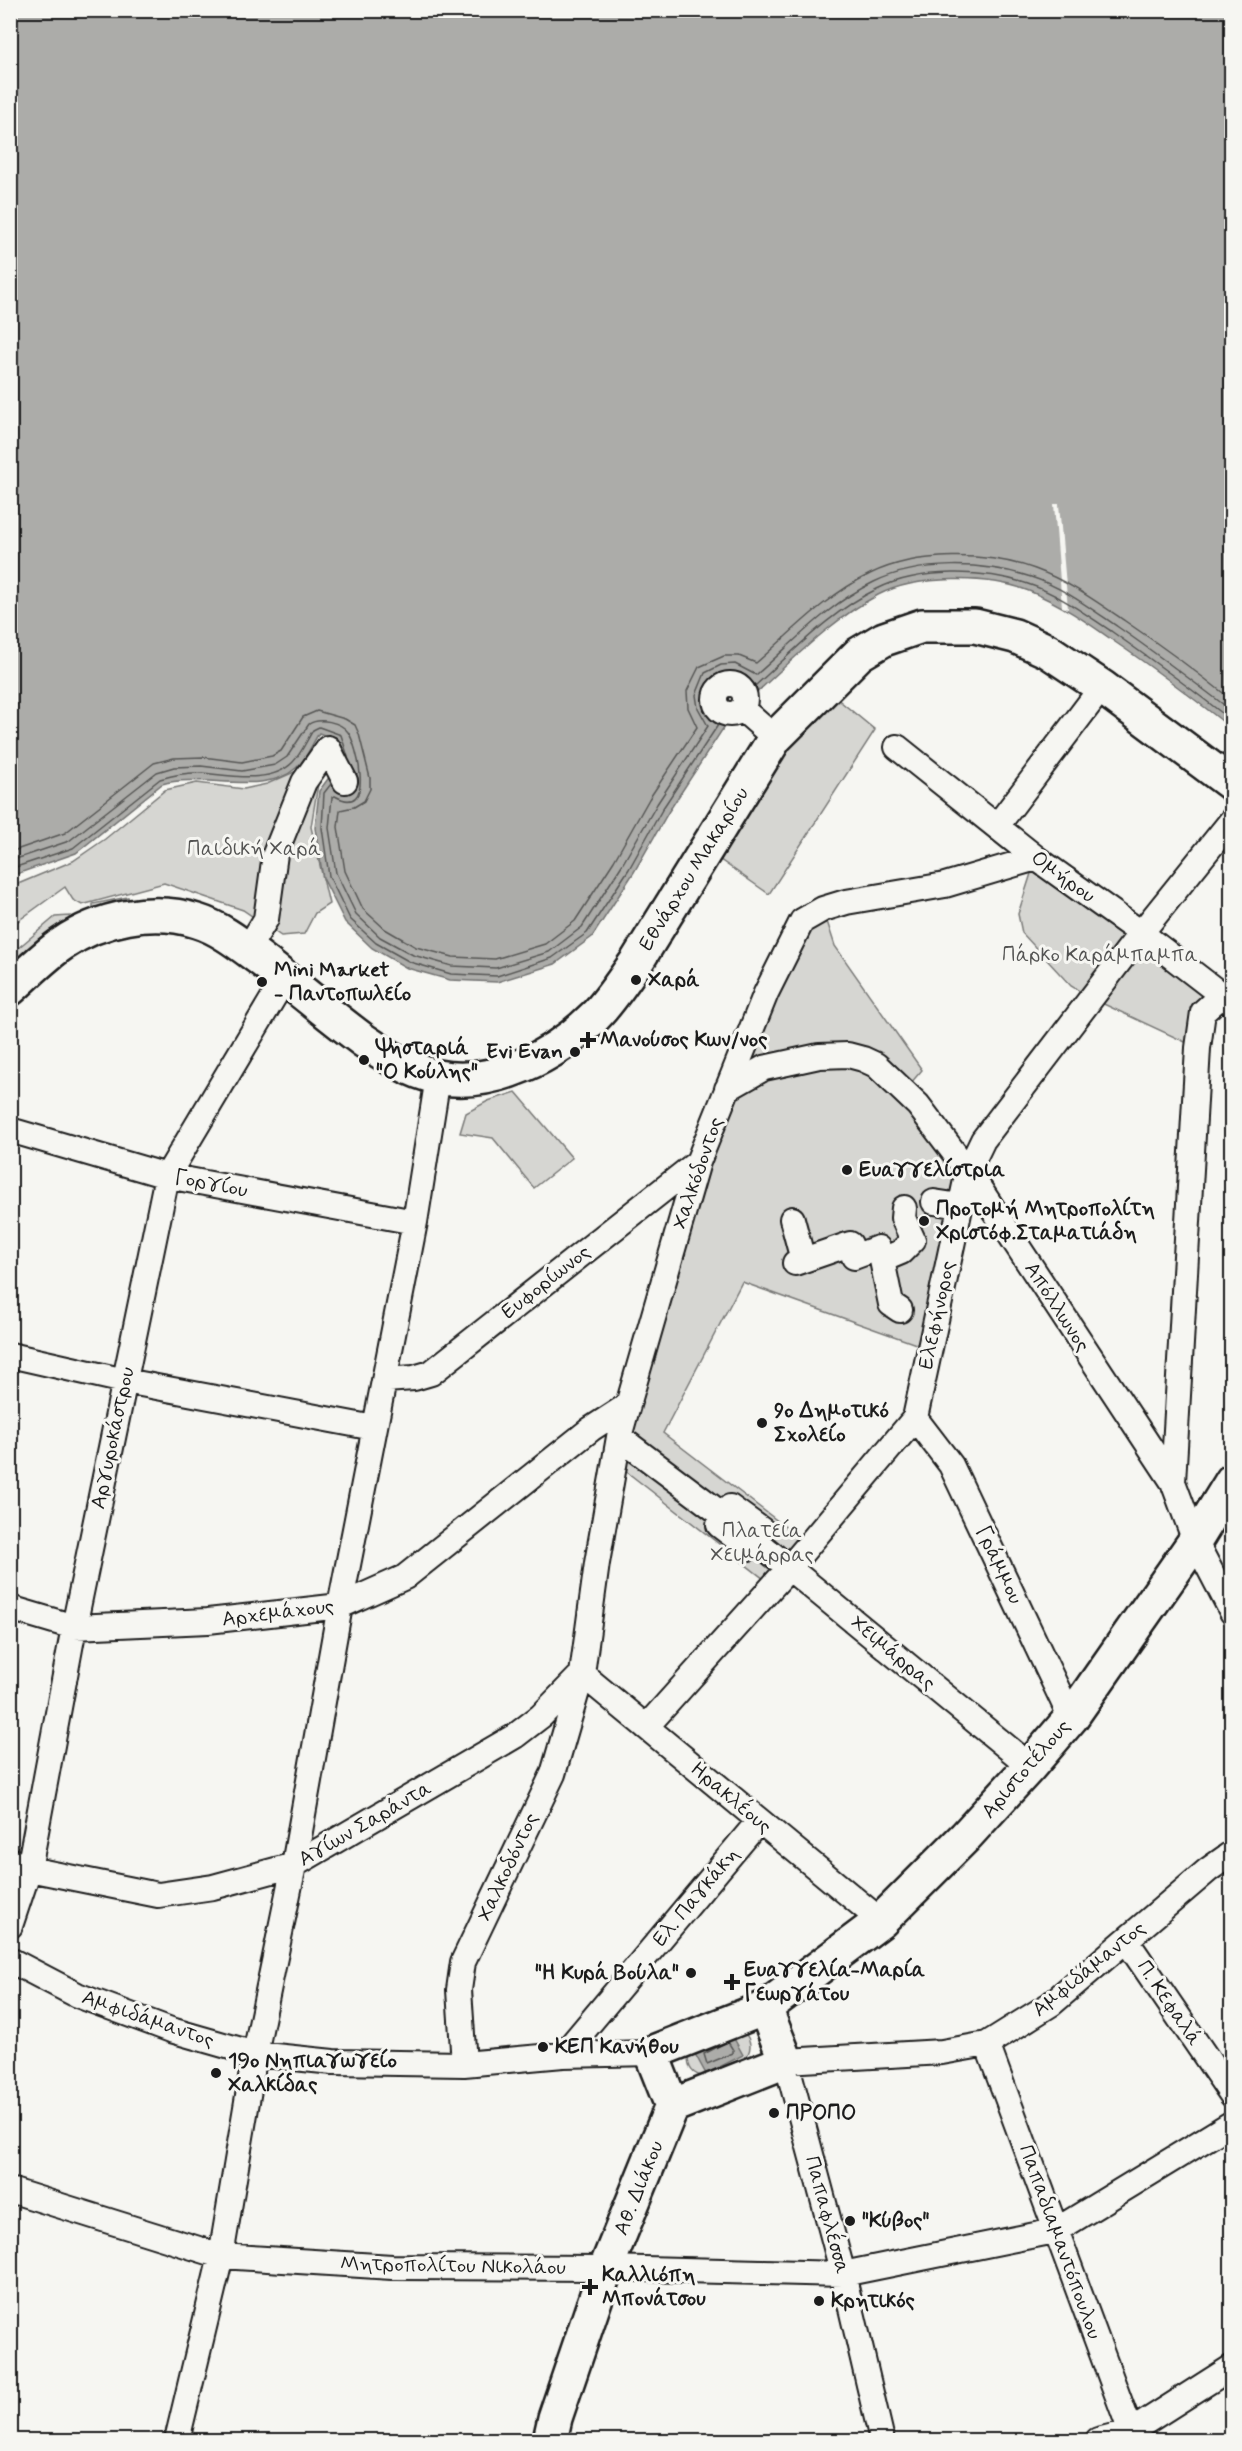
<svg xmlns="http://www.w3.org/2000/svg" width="1242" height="2451" font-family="Mynerve,sans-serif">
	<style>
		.green { fill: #d6d6d2; stroke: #797977; stroke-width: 1.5 }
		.water { fill: #acaca9; stroke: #727271; stroke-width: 1.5 }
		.pier { fill: #f6f6f2 }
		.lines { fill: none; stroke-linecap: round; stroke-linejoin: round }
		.shore { stroke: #565654; stroke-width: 1.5 }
		.street-casing { stroke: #1c1c1c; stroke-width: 28 }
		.secondary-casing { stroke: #1c1c1c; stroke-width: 38 }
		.street { stroke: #f6f6f2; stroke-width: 24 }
		.secondary { stroke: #f6f6f2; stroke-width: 33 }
		.poi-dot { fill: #1c1c1c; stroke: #f6f6f2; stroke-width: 2 }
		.labels { text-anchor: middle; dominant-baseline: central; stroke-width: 6; stroke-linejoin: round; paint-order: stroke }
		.park-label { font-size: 21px; fill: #545453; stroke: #f6f6f2 }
		.street-label { font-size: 21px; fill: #1c1c1c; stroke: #f6f6f2 }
		.poi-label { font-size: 21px; font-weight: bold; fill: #1c1c1c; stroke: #f6f6f2; text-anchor: start }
	</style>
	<rect width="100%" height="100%" fill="#f6f6f2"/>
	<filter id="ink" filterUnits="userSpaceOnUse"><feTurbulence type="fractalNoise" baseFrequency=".0167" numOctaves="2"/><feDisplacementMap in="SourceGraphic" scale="12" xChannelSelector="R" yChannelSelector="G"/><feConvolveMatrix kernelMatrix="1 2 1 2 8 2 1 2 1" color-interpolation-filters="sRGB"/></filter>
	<g filter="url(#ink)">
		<path class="green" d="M 824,688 L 875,730 L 769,894 L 706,850 Z
			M 301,769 L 318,784 L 311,827 L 329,904 L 315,913 L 304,934 L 281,936 L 243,910 L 164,883 L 82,905 L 73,900 L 65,887 L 11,926 L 11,890 L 18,884 L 73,861 L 105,839 L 165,790 L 197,783 L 244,789 L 267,784 Z
			M 1036,858 L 1222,995 L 1198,1048 L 1093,999 L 1071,986 L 1022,933 L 1018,914 Z
			M 128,897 L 129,901 L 93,909 L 93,904 Z
			M 823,909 L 835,946 L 922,1070 L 904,1091 L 968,1171 L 930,1349 L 742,1282 L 663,1433 L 809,1545 L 773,1586 L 614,1462 L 619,1437 L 766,993 Z
			M 70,916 L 68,922 L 11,965 L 11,954 L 55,917 Z
			M 516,1092 L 572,1158 L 534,1188 L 493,1138 L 460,1133 L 466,1113 L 488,1101 Z
			M 743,2031 C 752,2040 753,2052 742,2061 L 704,2077 C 692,2074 688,2068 688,2056 Z"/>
		<path class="water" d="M 10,11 L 1231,11 L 1231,728 C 1193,698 1155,669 1115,642 C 1087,622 1061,604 1029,591 C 990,575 916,575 878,595 C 831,620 794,659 755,694 L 735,678 C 699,680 705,704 728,721 L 669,811 L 634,872 L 592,937 L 555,964 L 497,982 L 450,980 L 407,968 L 372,948 L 345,922 L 323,878 L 315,828 L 319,791 L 333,772 L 348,784 L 337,740 L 319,733 C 312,744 306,760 296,768 C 264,797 202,772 162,784 L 76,853 L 11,876 Z
			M 731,2033 L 743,2055 L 706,2074 L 694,2052 Z"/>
		<path class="pier" d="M 1054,504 L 1059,504 L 1068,609 L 1062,607 Z"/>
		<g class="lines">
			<path class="shore" d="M 331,784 L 324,793 L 322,828 L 329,876 L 350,919 L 376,943 L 410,962 L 451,974 L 497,976 L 552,958 L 587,933 L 629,869 L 663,808 L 718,725 C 716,718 708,714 705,706 C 698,687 717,666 737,672 C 744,674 749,683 756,685 C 794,651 831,611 877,589 C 919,568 984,569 1028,584 C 1059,594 1085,614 1111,631 C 1152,660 1192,689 1232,721
				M 10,852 L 65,833 L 154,763 L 174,758 L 203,757 L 242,762 L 272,756 L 281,751 L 303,717 L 317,711 L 345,719 L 355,725 L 359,734 L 370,778 L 370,789 L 364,801 L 354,807 L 340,810 L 338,827 L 345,871 L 363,909 L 385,929 L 416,947 L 453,957 L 495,959 L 545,944 L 575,921 L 614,861 L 649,799 L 697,727 L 688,708 L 687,691 L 699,667 L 724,656 L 739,656 L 756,663 C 792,632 826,595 870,574 C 916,551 988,552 1035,569 C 1068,581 1097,602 1125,621 C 1162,646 1197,672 1232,700
				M 10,861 L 69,841 L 157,772 L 174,767 L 201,766 L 242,771 L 275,765 L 287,757 L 309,724 C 319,717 341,722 348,732 C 357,744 376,819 335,796 L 332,797 L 329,828 L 336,873 L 356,914 L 380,937 L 413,955 L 452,966 L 496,968 L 549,952 L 582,927 L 622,865 L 657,804 L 708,726 L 698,708 L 696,695 L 705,673 L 721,665 L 735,664 L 756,675 C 794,642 828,604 874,582 C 919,560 984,562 1031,577 C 1063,587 1090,608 1118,627 C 1157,654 1194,682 1232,711
				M 10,869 L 73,848 L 160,779 C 174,775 187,772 202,773 C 228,775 271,785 293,762 C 301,754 307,740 313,730 L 319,727 L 341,735 L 348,757
				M 723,2044 L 704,2054 L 707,2064 L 733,2053 L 733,2050 L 728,2042"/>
			<defs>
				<path id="street" d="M715 699a15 15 0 1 1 30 0a15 15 0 1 1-30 0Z
					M 742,709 L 775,738
					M 897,747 L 1036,858 L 1141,933 L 1232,1003
					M 997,826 L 1102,687
					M 247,950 L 266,919 L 275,854 L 296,802 L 304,782 L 328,748 L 345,781
					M 727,1089 L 764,1068 L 819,1056 L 848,1055 L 863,1059 L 876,1065 L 918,1105 L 968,1171 L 1173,1482 L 1195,1541 L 1232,1612
					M 10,1130 L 167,1176 L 415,1222
					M 934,1202 L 960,1206
					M 792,1219 L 803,1260
					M 882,1260 L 891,1304 L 900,1310
					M 795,1263 L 850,1244 L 854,1257 L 878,1248 L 882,1260 L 901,1252 L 913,1240 L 903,1218 L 904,1208
					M 10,1355 L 125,1381 L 374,1428
					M 385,1380 L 414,1378 L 431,1373 L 698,1162
					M 915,1418 L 951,1465 L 1071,1718
					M 619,1437 L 724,1516
					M 1173,1482 L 1198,1048 L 1203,1012 L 1222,995
					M 730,1507 L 762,1530 L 749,1548 L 719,1525 Z
					M 755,1540 L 1030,1766
					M 10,1608 L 74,1627 L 208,1621 L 340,1606 L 405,1577 L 591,1429 L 628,1405
					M 582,1674 L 881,1921
					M 646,1727 L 790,1567 L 915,1418 L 968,1171 L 983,1140 L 1141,933 L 1232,820
					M 10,1860 L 29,1869 L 158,1895 L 213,1887 L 294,1865 L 515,1736 L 541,1716 L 580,1676
					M 10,1926 L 29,1869 L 74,1627 L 167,1176 L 285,978
					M 1126,1940 L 1232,2095
					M 10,1960 L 77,1995 L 171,2030 L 255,2054 L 333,2062 L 464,2064 L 563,2055 L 651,2053
					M 987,2044 L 1134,2440
					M 563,2055 L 759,1821
					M 464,2064 L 459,1990 L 463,1962 L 553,1774 L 582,1674 L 597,1563 L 619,1437 L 628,1405 L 698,1162 L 766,993 L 802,921 L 823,909 L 846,902 L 945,885 L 1036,858
					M 10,2190 L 221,2256 L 392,2267 L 606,2268 L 843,2274 L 1055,2231 L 1232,2123
					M 177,2440 L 221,2256 L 255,2054 L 294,1865 L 340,1606 L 415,1222 L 438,1077
					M 882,2440 L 843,2274 L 786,2061 L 942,2052 L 987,2044 L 1051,2004 L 1208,1870 L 1232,1853
					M 1098,2440 L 1130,2432 L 1232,2367"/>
				<path id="secondary" d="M 10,989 C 27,974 43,957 62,944 C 100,918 153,907 197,921 C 220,928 240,944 259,958 C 294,985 328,1014 363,1040 C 385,1055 410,1071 437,1077 C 494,1088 555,1056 595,1016 C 611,1000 623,980 637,961 L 775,738 L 859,654 L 884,639 L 922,626 L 975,626 L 1015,636 L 1048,651 L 1102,687 L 1232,784
					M 765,2008 L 881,1921 L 965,1837 L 1030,1766 L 1071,1718 L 1195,1541 L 1232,1481
					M 765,2008 L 786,2061 L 672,2106 L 651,2053 Z
					M 550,2440 L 555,2418 L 606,2268 L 672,2106"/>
			</defs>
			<use href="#street" class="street-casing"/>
			<use href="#secondary" class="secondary-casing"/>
			<use href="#street" class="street"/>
			<use href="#secondary" class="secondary"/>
		</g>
	</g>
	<g class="poi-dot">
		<circle cx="636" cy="980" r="6"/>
		<circle cx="262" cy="982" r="6"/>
		<path d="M585 1031h6v6h6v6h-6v6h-6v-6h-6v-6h6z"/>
		<circle cx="575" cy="1052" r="6"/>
		<circle cx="364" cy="1060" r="6"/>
		<circle cx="847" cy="1170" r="6"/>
		<circle cx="924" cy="1221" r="6"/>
		<circle cx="762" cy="1423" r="6"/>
		<circle cx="691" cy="1973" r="6"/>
		<path d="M729 1973h6v6h6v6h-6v6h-6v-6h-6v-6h6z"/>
		<circle cx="543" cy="2047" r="6"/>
		<circle cx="216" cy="2073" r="6"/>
		<circle cx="774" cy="2113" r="6"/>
		<circle cx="850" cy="2221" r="6"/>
		<path d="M587 2278h6v6h6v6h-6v6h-6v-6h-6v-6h6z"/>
		<circle cx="819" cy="2301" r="6"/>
	</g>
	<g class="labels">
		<g class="park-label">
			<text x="254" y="849">Παιδική Χαρά</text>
			<text x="1100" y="955">Πάρκο Καράμπαμπα</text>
			<text x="762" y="1531">Πλατεία<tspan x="762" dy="24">Χειμάρρας</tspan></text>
		</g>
		<g class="street-label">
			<text transform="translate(694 869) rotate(-58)">Εθνάρχου Μακαρίου</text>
			<text transform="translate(1063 877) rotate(36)">Ομήρου</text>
			<text transform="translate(698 1173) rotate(-71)">Χαλκόδοντος</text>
			<text transform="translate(211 1184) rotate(11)">Γοργίου</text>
			<text transform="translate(546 1282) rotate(-38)">Ευφορίωνος</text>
			<text transform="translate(1057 1307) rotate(57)">Απόλλωνος</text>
			<text transform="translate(937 1315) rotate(-78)">Ελεφήνορος</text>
			<text transform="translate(113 1438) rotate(-78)">Αργυροκάστρου</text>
			<text transform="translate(999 1565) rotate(65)">Γράμμου</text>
			<text transform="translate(278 1613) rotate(-7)">Αρχεμάχους</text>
			<text transform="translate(893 1653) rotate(40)">Χειμάρρας</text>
			<text transform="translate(1026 1769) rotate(-49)">Αριστοτέλους</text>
			<text transform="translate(731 1798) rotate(40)">Ηρακλέους</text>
			<text transform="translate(365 1824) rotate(-30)">Αγίων Σαράντα</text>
			<text transform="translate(508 1867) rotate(-65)">Χαλκοδόντος</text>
			<text transform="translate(696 1897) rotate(-50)">Ελ. Παγκάκη</text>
			<text transform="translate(1089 1969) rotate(-39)">Αμφιδάμαντος</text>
			<text transform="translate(1169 2003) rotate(56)">Π. Κεφαλά</text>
			<text transform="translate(148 2019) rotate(19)">Αμφιδάμαντος</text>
			<text transform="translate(639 2188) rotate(-68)">Αθ. Διάκου</text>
			<text transform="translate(827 2215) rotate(75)">Παπαφλέσσα</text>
			<text transform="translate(1060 2242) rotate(70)">Παπαδιαμαντόπουλου</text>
			<text transform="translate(453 2266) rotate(1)">Μητροπολίτου Νικολάου</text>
		</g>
		<g class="poi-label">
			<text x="274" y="970">Mini Market<tspan x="274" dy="24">- Παντοπωλείο</tspan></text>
			<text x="648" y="980">Χαρά</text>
			<text x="600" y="1040">Μανούσος Κων/νος</text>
			<text x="376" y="1048">Ψησταριά<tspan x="376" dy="24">"Ο Κούλης"</tspan></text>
			<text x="563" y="1052" text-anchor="end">Evi Evan</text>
			<text x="859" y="1170">Ευαγγελίστρια</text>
			<text x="936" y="1209">Προτομή Μητροπολίτη<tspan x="936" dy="24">Χριστόφ.Σταματιάδη</tspan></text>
			<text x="774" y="1411">9ο Δημοτικό<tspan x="774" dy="24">Σχολείο</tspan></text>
			<text x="744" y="1970">Ευαγγελία-Μαρία<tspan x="744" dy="24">Γεωργάτου</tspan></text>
			<text x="679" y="1973" text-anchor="end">"Η Κυρά Βούλα"</text>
			<text x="555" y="2047">ΚΕΠ Κανήθου</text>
			<text x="228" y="2061">19ο Νηπιαγωγείο<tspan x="228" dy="24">Χαλκίδας</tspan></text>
			<text x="786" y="2113">ΠΡΟΠΟ</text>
			<text x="862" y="2221">"Κύβος"</text>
			<text x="602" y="2275">Καλλιόπη<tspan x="602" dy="24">Μπονάτσου</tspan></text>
			<text x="831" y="2301">Κρητικός</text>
		</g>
	</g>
	<rect width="1242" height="2451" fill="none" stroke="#f6f6f2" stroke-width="36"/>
	<rect x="18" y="18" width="1206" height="2415" fill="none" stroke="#1c1c1c" stroke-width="2" filter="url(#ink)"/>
</svg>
